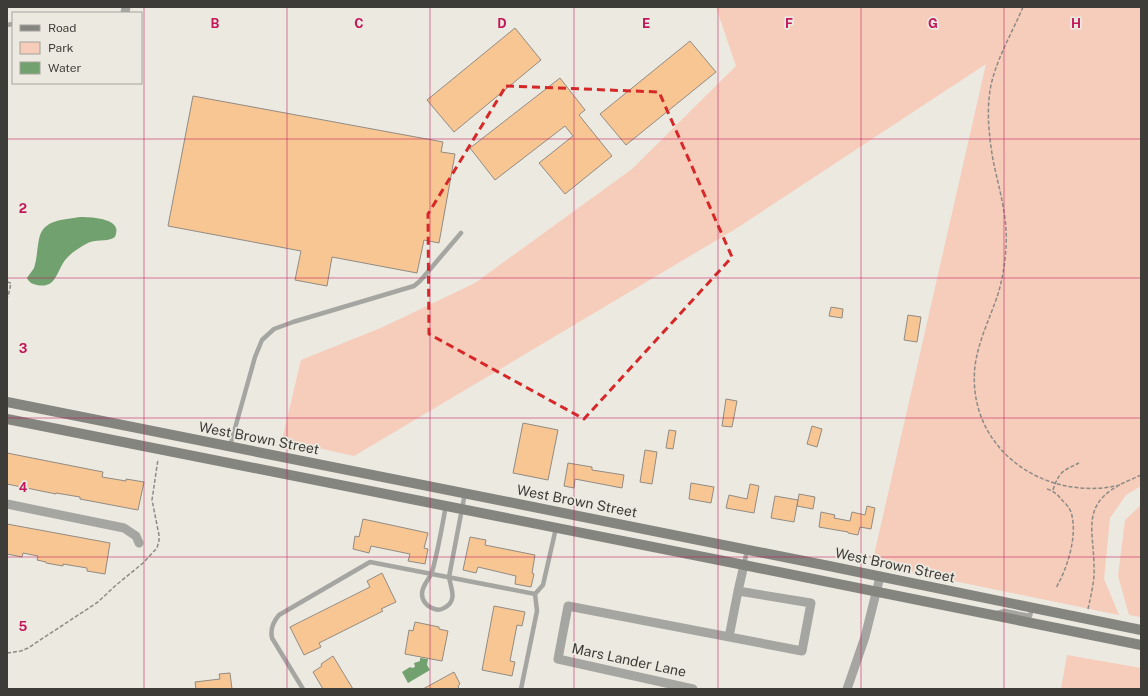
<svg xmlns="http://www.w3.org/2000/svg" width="1148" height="696" font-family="'Public Sans',sans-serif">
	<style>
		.green { fill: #f6ccbb }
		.water { fill: #72a170 }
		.building { fill: #f8c692; stroke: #928b84 }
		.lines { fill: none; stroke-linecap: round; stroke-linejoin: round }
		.path { stroke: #8d8b85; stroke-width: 1.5; stroke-dasharray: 4 2; stroke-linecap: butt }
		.service { stroke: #a5a6a2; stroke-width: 4.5 }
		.minor { stroke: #a5a6a2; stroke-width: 9 }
		.secondary { stroke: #84857f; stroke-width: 10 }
		.marked { fill: none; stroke: #d62828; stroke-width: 3; stroke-dasharray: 8 5; stroke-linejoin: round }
		.grid { fill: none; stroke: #c2185b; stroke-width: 1; stroke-opacity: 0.55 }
		.labels { text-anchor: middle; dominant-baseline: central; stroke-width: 3.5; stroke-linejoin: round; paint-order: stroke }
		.street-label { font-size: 14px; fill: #3d3c38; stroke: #ece9e0 }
		.grid-label { font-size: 13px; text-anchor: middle; font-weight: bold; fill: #c2185b; stroke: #ece9e0; stroke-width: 3.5; stroke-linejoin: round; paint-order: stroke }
	</style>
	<rect width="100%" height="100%" fill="#ece9e0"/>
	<path class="green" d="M 716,7 L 1141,7 L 1141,486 L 1126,495 L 1110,518 L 1104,579 L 1119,615 L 872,564 L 986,64 L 737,228 L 354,456 L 282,440 L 301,360 L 383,327 L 475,283 L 632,169 L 736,66 Z
		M 1141,505 L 1141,617 L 1129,615 L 1118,576 L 1125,520 Z
		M 1067,655 L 1141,668 L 1141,689 L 1061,689 Z"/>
	<path class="water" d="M 80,217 C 89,217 113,218 116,228 C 117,230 116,234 115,237 C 107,243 95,238 86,244 C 79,248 71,253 66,259 C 56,271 57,289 37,285 C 32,284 29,282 27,278 C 29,275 32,271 34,268 C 37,259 37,249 39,239 C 43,219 63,220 80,217 Z
		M 420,658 L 428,659 L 427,665 L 430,670 L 408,683 L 402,672 L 410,667 L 412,668 L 415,667 L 414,663 L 420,661 Z"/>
	<path class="building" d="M 515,28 L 541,60 L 454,132 L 427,100 Z
		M 690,41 L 716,72 L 626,145 L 600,114 Z
		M 560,78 L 585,110 L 579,115 L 612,156 L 565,194 L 539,163 L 573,136 L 565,126 L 495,180 L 470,148 Z
		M 193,96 L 443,142 L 441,152 L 455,154 L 439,243 L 424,240 L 417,273 L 332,257 L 327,286 L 295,280 L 301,251 L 168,226 Z
		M 831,307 L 843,309 L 842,318 L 829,316 Z
		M 908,315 L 921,317 L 917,342 L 904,340 Z
		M 726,399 L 737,401 L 732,427 L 722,426 Z
		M 523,423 L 558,430 L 548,480 L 513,473 Z
		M 812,426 L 822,429 L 817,447 L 807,444 Z
		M 669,430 L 676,431 L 673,449 L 666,448 Z
		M 645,450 L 657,452 L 652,484 L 640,482 Z
		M 7,453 L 103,472 L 102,477 L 126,481 L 126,479 L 144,482 L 138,510 L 80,499 L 80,497 L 56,493 L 56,494 L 7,484 Z
		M 568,463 L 592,467 L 592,470 L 624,475 L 622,488 L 575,479 L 574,488 L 564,486 Z
		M 691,483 L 714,487 L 711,503 L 689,499 Z
		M 750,484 L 759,486 L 754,513 L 726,508 L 729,495 L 747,499 Z
		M 799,494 L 815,497 L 813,509 L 797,506 Z
		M 775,496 L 798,500 L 794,522 L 771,518 Z
		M 867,506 L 875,508 L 871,529 L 860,527 L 858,535 L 848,533 L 848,532 L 819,527 L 821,512 L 835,515 L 834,518 L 850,521 L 852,512 L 865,515 Z
		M 363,519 L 428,533 L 424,548 L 428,549 L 425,564 L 408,561 L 410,554 L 371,546 L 369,553 L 353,549 L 355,536 L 359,537 Z
		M 7,524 L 110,543 L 105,574 L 87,571 L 87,568 L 63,564 L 63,566 L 46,563 L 46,562 L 37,560 L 38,556 L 23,553 L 22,557 L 7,554 Z
		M 470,537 L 486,540 L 485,545 L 535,555 L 532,573 L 534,574 L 531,587 L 515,584 L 516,576 L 478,567 L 476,573 L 463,570 Z
		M 382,573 L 396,602 L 381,609 L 383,611 L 319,643 L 321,647 L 304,655 L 290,627 L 370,587 L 367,581 Z
		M 494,606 L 525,612 L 522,626 L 517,625 L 510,661 L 515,662 L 512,676 L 482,670 Z
		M 415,622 L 439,627 L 439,629 L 448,631 L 442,661 L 405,654 L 409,630 L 413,631 Z
		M 333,656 L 353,689 L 323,689 L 313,672 L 322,666 L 321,664 Z
		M 454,672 L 460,684 L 458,686 L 459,689 L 423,689 Z
		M 230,673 L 232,689 L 196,689 L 195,682 L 220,679 L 219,674 Z"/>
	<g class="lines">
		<path class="path" d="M 1023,7 C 1012,33 997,58 991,85 C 986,110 989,136 993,160 C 999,189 1008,217 1006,247 C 1005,265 1002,283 996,300 C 988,322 978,343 975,366 C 966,448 1044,503 1120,485
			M 7,282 L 11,283 L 8,297
			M 1121,484 L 1141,475
			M 1047,489 C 1054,491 1058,495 1062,500 C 1066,504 1071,509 1072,516 C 1077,538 1067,569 1056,588
			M 1053,490 C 1059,472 1062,471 1079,463
			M 1088,609 C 1091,595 1095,580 1094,566 C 1094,533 1081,506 1118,486
			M 7,653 L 21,651 L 28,648 L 98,602 L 115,586 L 143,563 L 157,548 L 159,541 L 159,535 L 152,500 L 158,459"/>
		<path class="service" d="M 7,25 L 13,24
			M 230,446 L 255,357 L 262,340 L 274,329 L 293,322 L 414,286 L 420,281 L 461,233
			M 446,505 C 442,527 438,551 432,572 C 429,580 422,585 422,594 C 422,601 427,606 432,608 C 436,610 441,610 444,608 C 458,601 451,589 449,577 L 465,493
			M 744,565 L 747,550
			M 535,594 L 543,585 L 556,528
			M 997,613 L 1005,611 L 1030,616 L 1032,608
			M 303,689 L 272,638 C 270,629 273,622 279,615 L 370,562 L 535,594 L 537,611 L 521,689"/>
		<path class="minor" d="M 125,13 L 126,7
			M 7,504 L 124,528 L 136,536 L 139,543
			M 738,591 L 744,565
			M 693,689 L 558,659 L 568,606 L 802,651 L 811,603 L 738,591 L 729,637
			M 847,689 L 865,637 L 880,577"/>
		<path class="secondary" d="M 7,402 L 829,566 L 1141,630
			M 7,419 L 744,565 L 1141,645"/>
	</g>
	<path class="marked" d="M 506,86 L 659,92 L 732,257 L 584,419 L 429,334 L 428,214 Z"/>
	<path class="grid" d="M 144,7 L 144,689M 287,7 L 287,689M 430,7 L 430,689M 574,7 L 574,689M 718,7 L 718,689M 861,7 L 861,689M 1004,7 L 1004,689M 7,139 L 1141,139M 7,278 L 1141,278M 7,418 L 1141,418M 7,557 L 1141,557"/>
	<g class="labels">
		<g class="street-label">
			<text transform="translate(259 438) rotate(11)">West Brown Street</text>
			<text transform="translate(577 501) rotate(11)">West Brown Street</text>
			<text transform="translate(895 565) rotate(12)">West Brown Street</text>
			<text transform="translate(629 660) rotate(12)">Mars Lander Lane</text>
		</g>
	</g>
	<g class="grid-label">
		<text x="215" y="28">B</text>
		<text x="359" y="28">C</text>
		<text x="502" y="28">D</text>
		<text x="646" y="28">E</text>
		<text x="789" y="28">F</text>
		<text x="933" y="28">G</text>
		<text x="1076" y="28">H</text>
		<text x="23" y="213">2</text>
		<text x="23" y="353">3</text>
		<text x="23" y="492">4</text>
		<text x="23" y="631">5</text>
	</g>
	<rect width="1148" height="696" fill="none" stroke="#3d3c38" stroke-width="16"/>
	<rect x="12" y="12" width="130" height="72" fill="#ece9e0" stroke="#a6a49d"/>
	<rect x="20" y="25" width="20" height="6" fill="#84857f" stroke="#a6a49d"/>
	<text x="48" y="32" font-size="12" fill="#3d3c38">Road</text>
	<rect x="20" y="42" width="20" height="12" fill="#f6ccbb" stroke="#a6a49d"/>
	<text x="48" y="52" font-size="12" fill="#3d3c38">Park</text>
	<rect x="20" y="62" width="20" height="12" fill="#72a170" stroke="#a6a49d"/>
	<text x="48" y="72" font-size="12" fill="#3d3c38">Water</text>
</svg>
